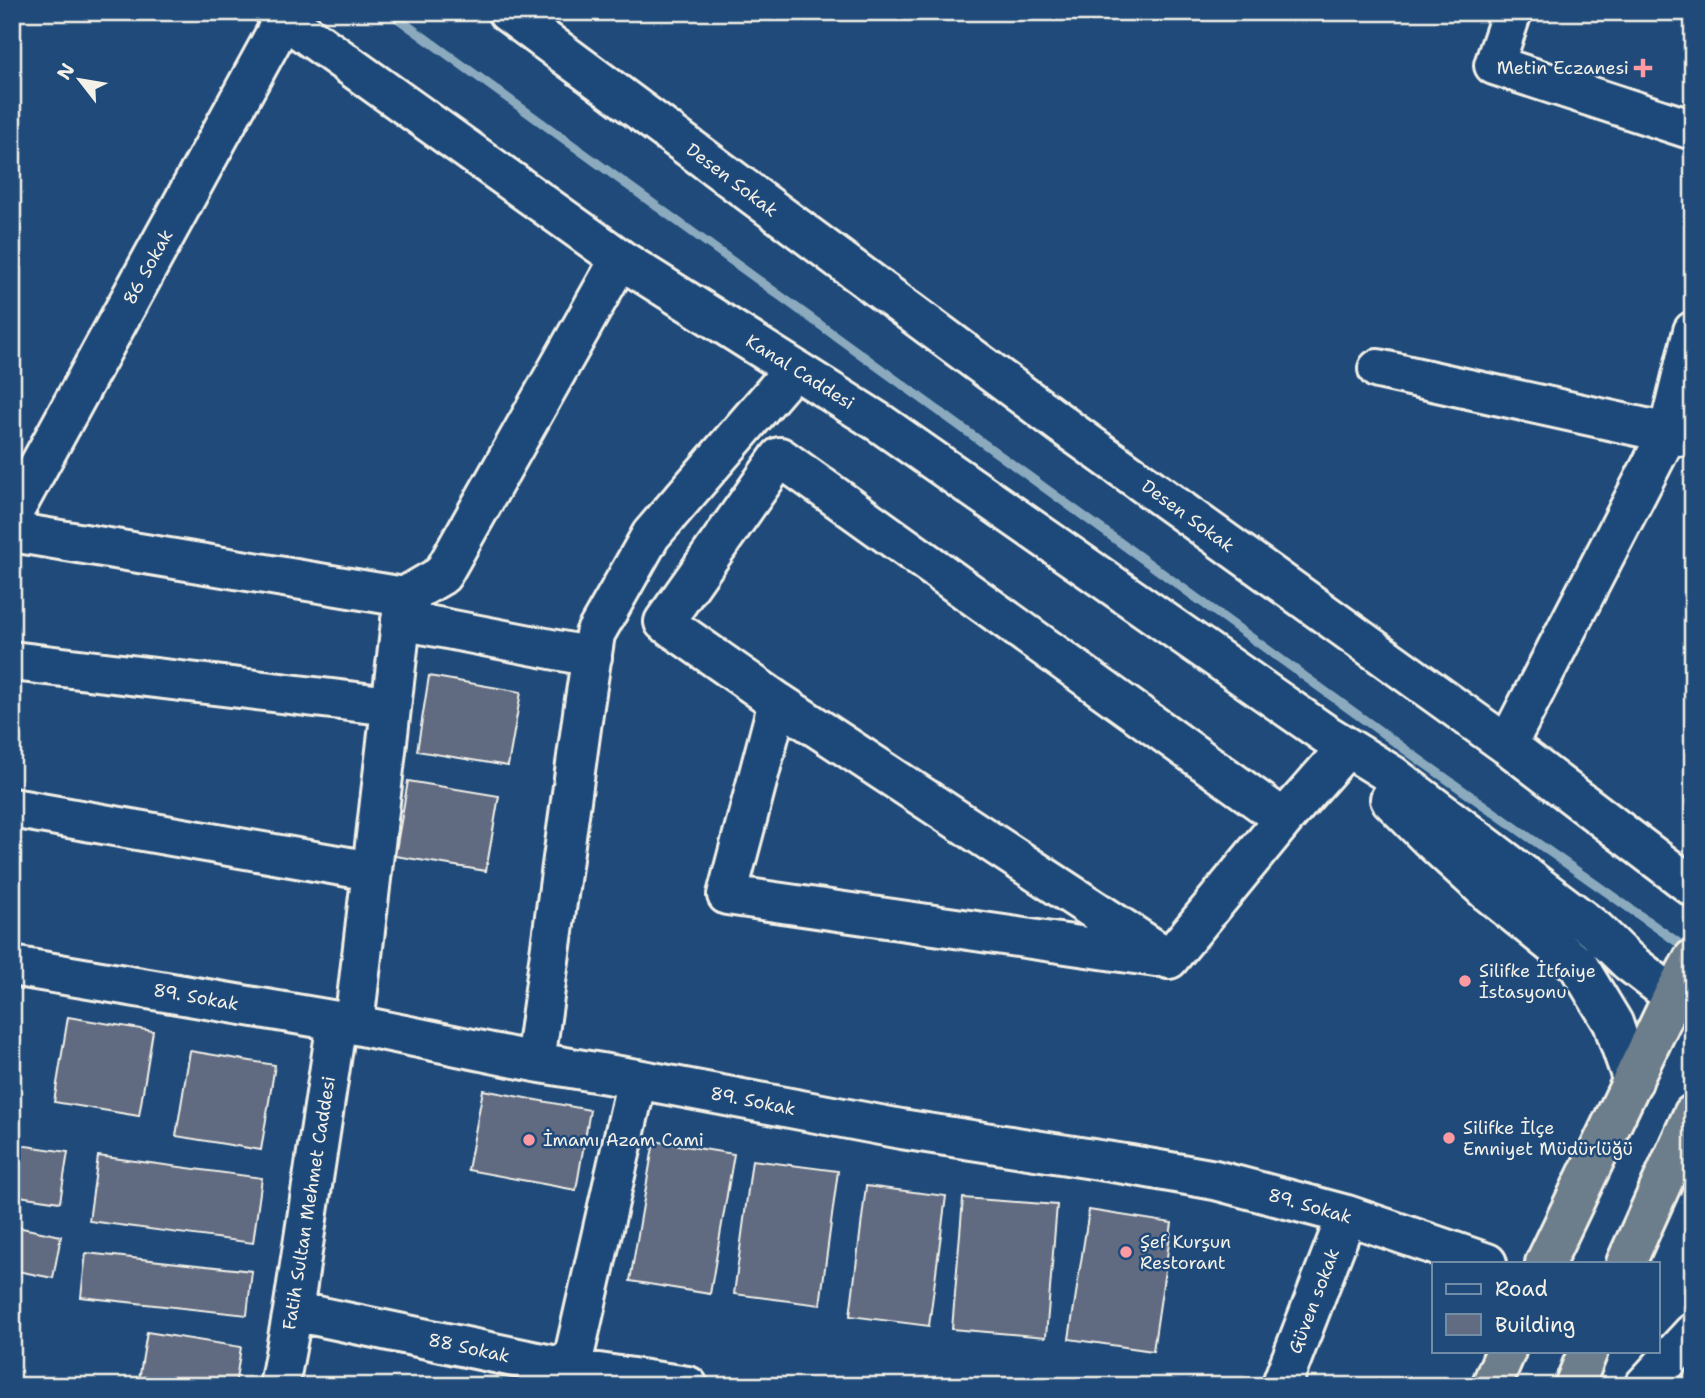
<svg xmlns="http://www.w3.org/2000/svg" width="1705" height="1398" font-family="'Shantell Sans',sans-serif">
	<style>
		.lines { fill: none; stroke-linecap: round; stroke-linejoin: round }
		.stream { stroke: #8baabe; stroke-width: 9 }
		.building { fill: #616b81; stroke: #f4f1e8; stroke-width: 2 }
		.minor-casing { stroke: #f4f1e8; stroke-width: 44 }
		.highway-casing { stroke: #f4f1e8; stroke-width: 44 }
		.minor { stroke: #1f4a7a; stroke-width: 38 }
		.highway { stroke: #6c7d8b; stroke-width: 38 }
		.poi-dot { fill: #ff9aa2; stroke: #1f4a7a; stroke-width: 2.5 }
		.labels { text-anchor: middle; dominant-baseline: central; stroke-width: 5; stroke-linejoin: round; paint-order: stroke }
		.poi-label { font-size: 18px; fill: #f4f1e8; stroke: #1f4a7a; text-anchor: start }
		.street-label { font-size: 18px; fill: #f4f1e8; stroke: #1f4a7a }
	</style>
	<rect width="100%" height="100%" fill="#1f4a7a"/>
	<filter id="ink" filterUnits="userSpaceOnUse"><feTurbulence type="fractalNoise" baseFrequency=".0143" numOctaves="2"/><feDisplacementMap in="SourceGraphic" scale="14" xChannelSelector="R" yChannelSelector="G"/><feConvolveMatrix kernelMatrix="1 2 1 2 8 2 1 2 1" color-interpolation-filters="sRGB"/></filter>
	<g filter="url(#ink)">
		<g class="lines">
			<path class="stream" d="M 389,12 L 1417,758 L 1690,951"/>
		</g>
		<path class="building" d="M 429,676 L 521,692 L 508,766 L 417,751 Z
			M 408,781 L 499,796 L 486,871 L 395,856 Z
			M 68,1017 L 153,1031 L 139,1116 L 54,1102 Z
			M 190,1051 L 275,1065 L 261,1150 L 176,1136 Z
			M 483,1090 L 590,1110 L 576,1190 L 468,1170 Z
			M 654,1141 L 734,1154 L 710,1294 L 630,1281 Z
			M 12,1144 L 68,1152 L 60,1202 L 12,1195 Z
			M 98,1156 L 262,1178 L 253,1243 L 89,1221 Z
			M 752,1160 L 838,1171 L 820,1305 L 734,1294 Z
			M 866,1186 L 946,1196 L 929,1326 L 850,1316 Z
			M 963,1198 L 1057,1205 L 1046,1337 L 952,1329 Z
			M 1089,1210 L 1172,1223 L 1153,1351 L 1069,1339 Z
			M 12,1226 L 61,1236 L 53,1278 L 12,1270 Z
			M 86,1253 L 252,1271 L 247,1315 L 81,1297 Z
			M 147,1332 L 241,1347 L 235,1386 L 138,1386 Z"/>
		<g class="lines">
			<defs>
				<path id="minor" d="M 275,12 L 620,259 L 880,423 L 1324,733 L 1392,775 L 1596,930 L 1629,962 L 1673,996
					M 507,12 L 1072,432 L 1507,745 L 1668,433 L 1693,331
					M 1512,12 L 1494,65 L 1693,130
					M 1378,369 L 1691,438
					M 12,515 L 284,18
					M 12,532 L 404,597 L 442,575 L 620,259
					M 401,620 L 592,657
					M 12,661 L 391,706
					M 778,702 L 727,895 L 1156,957
					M 1507,745 L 1693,887
					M 1390,799 L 1428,837 L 1489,893 L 1578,965 L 1613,1023 L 1633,1081
					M 12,808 L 371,871
					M 1284,819 L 780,457 L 664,622 L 778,702 L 1169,959 L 1284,819 L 1343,752
					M 12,966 L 337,1021 L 535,1062 L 637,1079 L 901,1129 L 1131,1165 L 1215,1180 L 1347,1215 L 1487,1263
					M 354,1024 L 404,597
					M 535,1062 L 584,706 L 595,634 L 651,535 L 794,369
					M 293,1311 L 571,1369 L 688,1386
					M 571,1369 L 637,1079
					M 279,1386 L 293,1311 L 337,1021
					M 1281,1386 L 1347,1215
					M 1644,1386 L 1693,1333"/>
				<path id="highway" d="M 1545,1263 L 1673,996 L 1693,959
					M 1626,1263 L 1693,1114
					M 1491,1386 L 1506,1351
					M 1574,1386 L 1588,1351"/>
			</defs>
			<use href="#minor" class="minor-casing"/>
			<use href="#highway" class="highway-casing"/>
			<use href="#minor" class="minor"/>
			<use href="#highway" class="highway"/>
		</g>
	</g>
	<g class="poi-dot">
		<path d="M1639.5 57.5h7v7h7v7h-7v7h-7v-7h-7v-7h7z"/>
		<circle cx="1465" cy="981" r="7"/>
		<circle cx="1449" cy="1138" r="7"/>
		<circle cx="529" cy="1140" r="7"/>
		<circle cx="1126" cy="1252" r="7"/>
	</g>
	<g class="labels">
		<g class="poi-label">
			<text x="1629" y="68" text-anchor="end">Metin Eczanesi</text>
			<text x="1479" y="971">Silifke İtfaiye<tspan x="1479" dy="21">İstasyonu</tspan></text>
			<text x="1463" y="1128">Silifke İlçe<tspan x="1463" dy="21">Emniyet Müdürlüğü</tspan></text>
			<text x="543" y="1140">İmamı Azam Cami</text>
			<text x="1140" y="1242">Şef Kurşun<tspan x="1140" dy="21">Restorant</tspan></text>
		</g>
		<g class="street-label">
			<text transform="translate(732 180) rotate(37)">Desen Sokak</text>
			<text transform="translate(148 267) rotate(-61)">86 Sokak</text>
			<text transform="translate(800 372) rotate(32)">Kanal Caddesi</text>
			<text transform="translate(1188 516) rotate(36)">Desen Sokak</text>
			<text transform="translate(196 997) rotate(10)">89. Sokak</text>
			<text transform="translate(753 1101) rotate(11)">89. Sokak</text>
			<text transform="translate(309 1203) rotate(-81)">Fatih Sultan Mehmet Caddesi</text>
			<text transform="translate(1310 1206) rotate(16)">89. Sokak</text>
			<text transform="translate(1314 1301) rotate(-69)">Güven sokak</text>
			<text transform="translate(469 1348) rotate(12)">88 Sokak</text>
		</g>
	</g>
	<rect width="1705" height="1398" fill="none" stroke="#1f4a7a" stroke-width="42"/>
	<rect x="21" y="21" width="1663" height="1356" fill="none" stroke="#f4f1e8" stroke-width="2.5" filter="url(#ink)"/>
	<rect x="1432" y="1262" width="228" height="91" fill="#1f4a7a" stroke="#748da6" stroke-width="2"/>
	<rect x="1446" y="1284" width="35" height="10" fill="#1f4a7a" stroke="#748da6" stroke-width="2"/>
	<text x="1495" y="1296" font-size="21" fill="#f4f1e8">Road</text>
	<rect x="1446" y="1314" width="35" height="21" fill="#616b81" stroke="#748da6" stroke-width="2"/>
	<text x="1495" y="1332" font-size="21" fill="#f4f1e8">Building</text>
	<g transform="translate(80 80) rotate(301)" stroke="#1f4a7a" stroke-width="5" paint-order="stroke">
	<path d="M0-5L12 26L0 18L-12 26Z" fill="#f4f1e8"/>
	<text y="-10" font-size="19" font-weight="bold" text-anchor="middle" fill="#f4f1e8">N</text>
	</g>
</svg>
